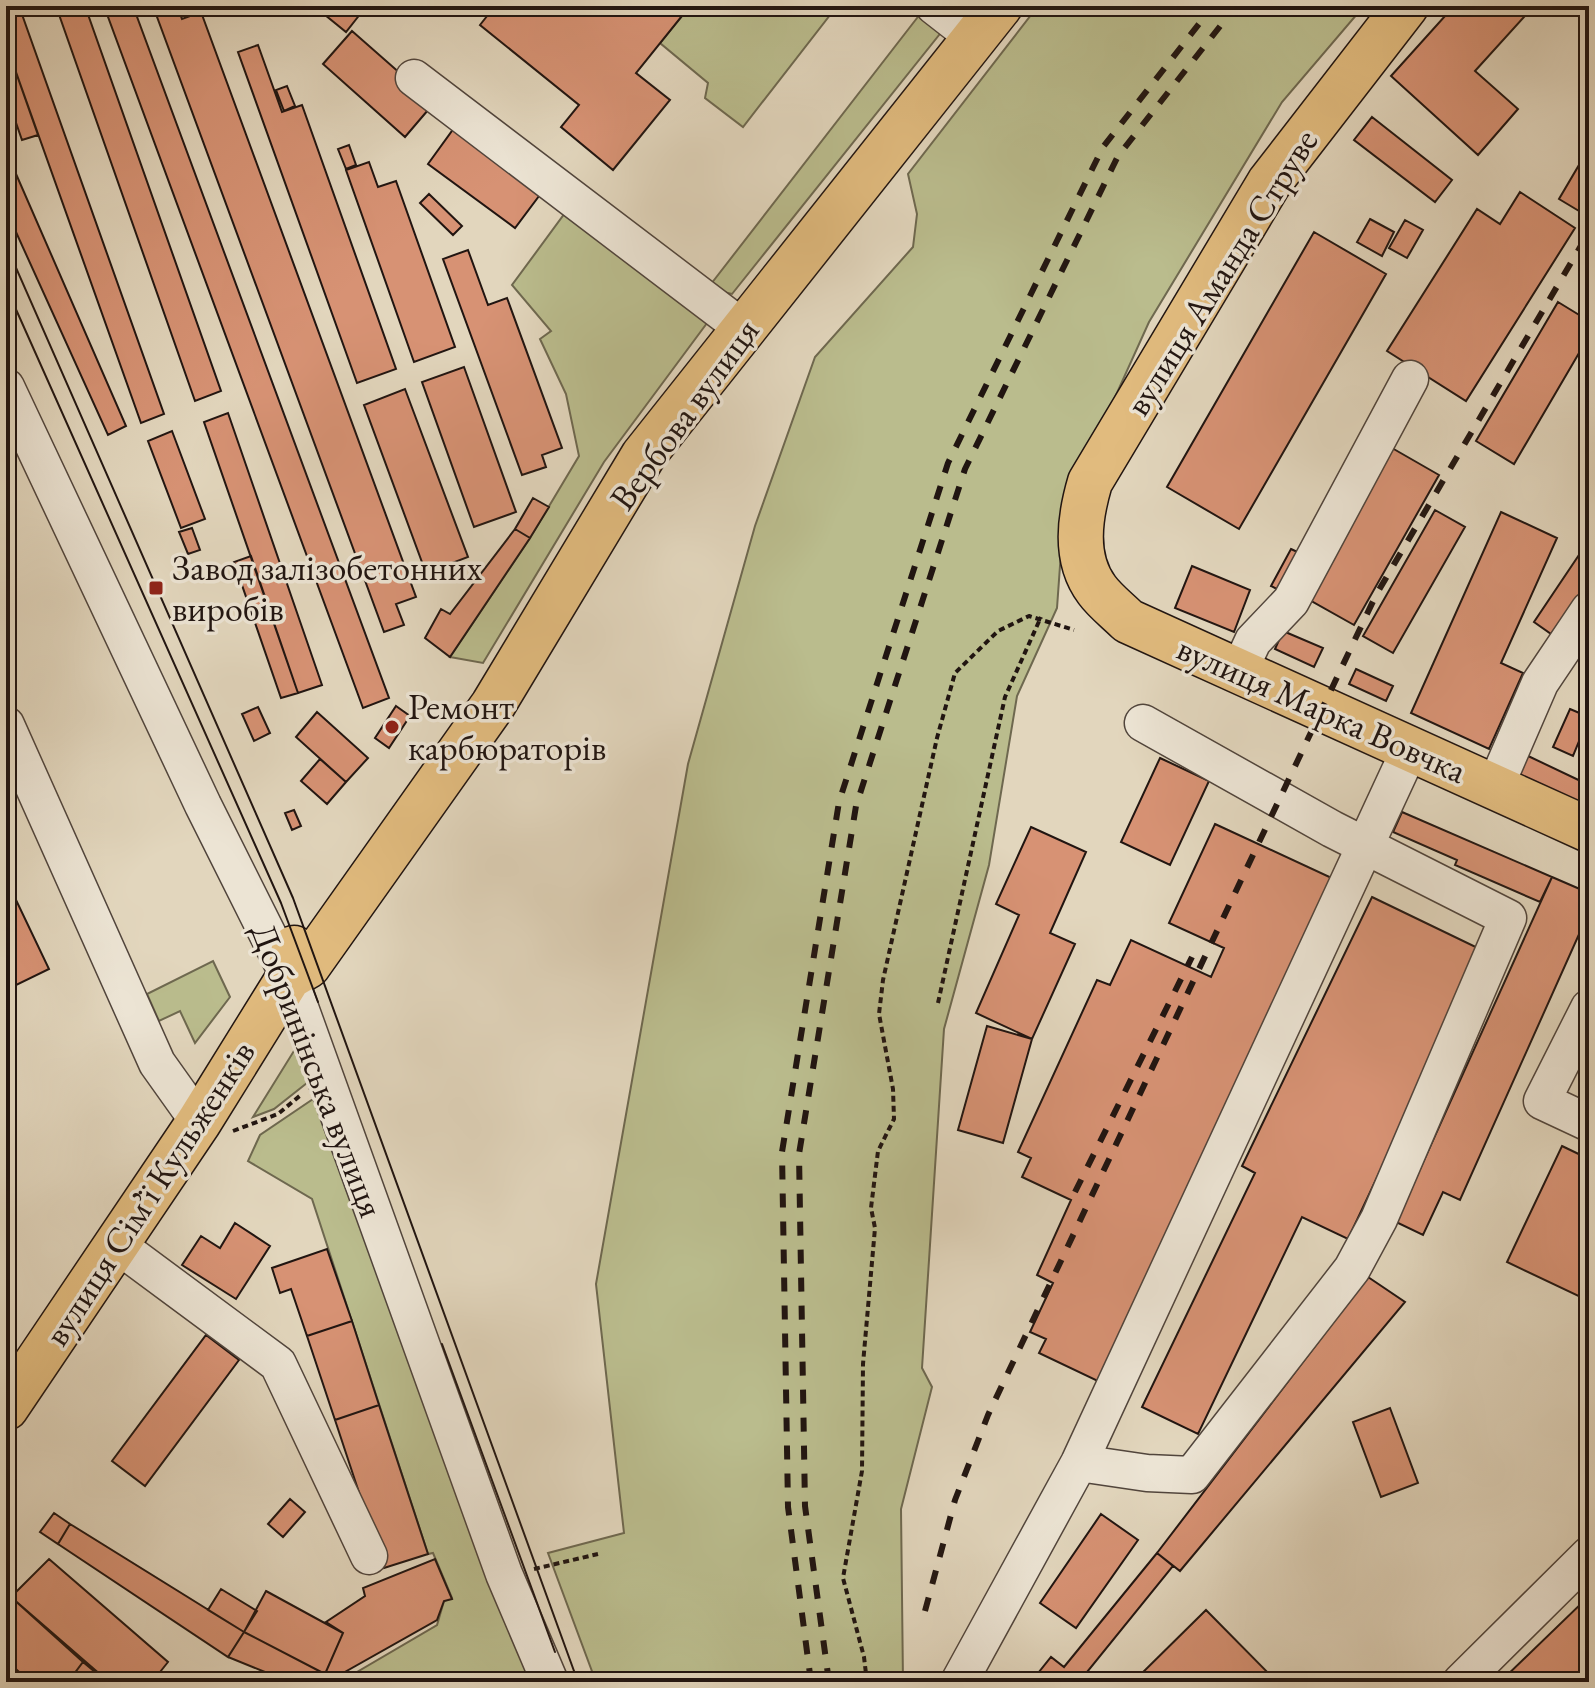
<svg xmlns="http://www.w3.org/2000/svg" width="1595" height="1688" font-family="'EB Garamond',serif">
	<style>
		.green { fill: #babc8d; stroke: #6e684f; stroke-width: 2 }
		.building { fill: #d79274; stroke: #211511; stroke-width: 2 }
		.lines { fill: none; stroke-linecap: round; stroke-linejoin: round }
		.minor-casing { stroke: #51453c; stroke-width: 39 }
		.major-casing { stroke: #211511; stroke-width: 47 }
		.path { stroke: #211511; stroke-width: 4; stroke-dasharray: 6 4; stroke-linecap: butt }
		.minor { stroke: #ece4d4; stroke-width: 36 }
		.major { stroke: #e1bb7e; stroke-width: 44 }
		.tram { stroke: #211511; stroke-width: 2 }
		.rail { stroke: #211511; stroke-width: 6; stroke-dasharray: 14 14; stroke-linecap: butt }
		.poi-dot { fill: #8f2418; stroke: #ece4d4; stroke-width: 3 }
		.labels { text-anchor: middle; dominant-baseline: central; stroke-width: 7; stroke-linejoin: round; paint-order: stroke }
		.street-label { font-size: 36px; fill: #211511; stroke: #ece4d4 }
		.poi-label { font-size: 36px; fill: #211511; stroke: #ece4d4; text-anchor: start }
	</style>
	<rect width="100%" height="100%" fill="#e2d6bd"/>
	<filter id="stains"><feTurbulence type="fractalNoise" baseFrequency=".0025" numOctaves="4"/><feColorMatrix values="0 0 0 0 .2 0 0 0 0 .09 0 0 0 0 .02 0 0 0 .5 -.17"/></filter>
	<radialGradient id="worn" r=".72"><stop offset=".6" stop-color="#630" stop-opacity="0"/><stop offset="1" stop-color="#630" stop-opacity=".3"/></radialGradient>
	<path class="green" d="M 690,6 L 837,6 L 743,127 L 705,98 L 708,83 L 660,43 Z
		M 1038,6 L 1364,6 L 1282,102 L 1149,322 L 1064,510 L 1057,608 L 1017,696 L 989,865 L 944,1029 L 922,1368 L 932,1387 L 901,1509 L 903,1682 L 596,1682 L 548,1553 L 624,1533 L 596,1284 L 688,764 L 755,526 L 815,357 L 913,247 L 917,214 L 908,174 Z
		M 924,9 L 947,25 L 732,294 L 719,291 L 711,284 Z
		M 565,213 L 710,319 L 604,462 L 483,663 L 450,657 L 530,538 L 579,456 L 566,394 L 540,339 L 551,331 L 512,285 Z
		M 213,961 L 230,997 L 195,1043 L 180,1011 L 159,1021 L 147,994 Z
		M 297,1046 L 312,1079 L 274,1109 L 253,1117 Z
		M 319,1095 L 530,1682 L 340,1682 L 437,1625 L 444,1601 L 452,1598 L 433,1553 L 428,1554 L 312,1199 L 248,1161 L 260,1135 Z"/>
	<path class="building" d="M 6,6 L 19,6 L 164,414 L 141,423 L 6,44 Z
		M 56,6 L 85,6 L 221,391 L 195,401 Z
		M 104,6 L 133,6 L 389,698 L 363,708 Z
		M 153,6 L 177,6 L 182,19 L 201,12 L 416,597 L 396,604 L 404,625 L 384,632 Z
		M 314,6 L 353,6 L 361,13 L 346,32 Z
		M 495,6 L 690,6 L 636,73 L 670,100 L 613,170 L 561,127 L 579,105 L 480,25 Z
		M 1454,6 L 1533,7 L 1475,71 L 1518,109 L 1478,155 L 1391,76 Z
		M 352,31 L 434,103 L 405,137 L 323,64 Z
		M 6,44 L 38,135 L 22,140 L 6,94 Z
		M 258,45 L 282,112 L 302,105 L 396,369 L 357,383 L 238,52 Z
		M 287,86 L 295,106 L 284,111 L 276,90 Z
		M 1372,117 L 1452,180 L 1435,202 L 1354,140 Z
		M 457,124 L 545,188 L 515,228 L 428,164 Z
		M 349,145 L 356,165 L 346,169 L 338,149 Z
		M 1589,148 L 1589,206 L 1584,214 L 1559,199 Z
		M 6,151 L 126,426 L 108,435 L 6,210 Z
		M 369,162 L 378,187 L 396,181 L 455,347 L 414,362 L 346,170 Z
		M 1520,192 L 1575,228 L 1466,401 L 1387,351 L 1477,209 L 1500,224 Z
		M 429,194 L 462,226 L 453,235 L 420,203 Z
		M 1370,219 L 1394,232 L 1382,256 L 1357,242 Z
		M 1405,220 L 1423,230 L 1407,258 L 1389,248 Z
		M 1314,232 L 1386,274 L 1239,529 L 1167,487 Z
		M 468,250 L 488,305 L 507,298 L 562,448 L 542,455 L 546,467 L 522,475 L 443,259 Z
		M 1558,302 L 1589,321 L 1589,336 L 1514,464 L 1476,441 Z
		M 464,367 L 516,512 L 474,527 L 422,382 Z
		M 405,389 L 468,557 L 426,573 L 364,405 Z
		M 228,413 L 322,685 L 298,693 L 204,422 Z
		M 172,431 L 205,519 L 181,528 L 148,441 Z
		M 1385,444 L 1439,475 L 1354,625 L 1299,594 Z
		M 533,498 L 549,507 L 530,538 L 515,529 Z
		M 1435,510 L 1465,527 L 1393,653 L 1363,636 Z
		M 1501,512 L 1557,538 L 1501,663 L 1523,673 L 1489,749 L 1411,713 Z
		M 192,528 L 200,550 L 188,554 L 179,532 Z
		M 515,529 L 530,538 L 450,657 L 425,638 L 441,609 L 450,614 Z
		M 1589,540 L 1589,584 L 1554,636 L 1534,622 Z
		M 1291,549 L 1306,556 L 1286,594 L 1271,586 Z
		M 251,556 L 298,693 L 281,698 L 234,562 Z
		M 1192,566 L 1250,590 L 1234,632 L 1175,608 Z
		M 1283,631 L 1323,648 L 1314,667 L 1275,649 Z
		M 1356,669 L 1393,686 L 1386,701 L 1349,684 Z
		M 396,706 L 410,716 L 389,748 L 375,738 Z
		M 258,707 L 270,733 L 254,741 L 242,714 Z
		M 1570,709 L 1589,717 L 1573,756 L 1553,747 Z
		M 317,712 L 368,758 L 346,782 L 296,737 Z
		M 1526,755 L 1589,785 L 1589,815 L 1514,780 Z
		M 1160,758 L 1209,781 L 1170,865 L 1121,842 Z
		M 320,759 L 346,782 L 327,804 L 301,781 Z
		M 294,810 L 301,826 L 292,830 L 285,813 Z
		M 1402,812 L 1552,877 L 1540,902 L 1455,865 L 1457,860 L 1393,832 Z
		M 1215,824 L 1336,880 L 1104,1384 L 1039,1353 L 1046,1339 L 1030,1332 L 1053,1283 L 1037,1275 L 1071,1200 L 1022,1177 L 1031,1158 L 1018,1152 L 1097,980 L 1110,985 L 1131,940 L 1211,977 L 1224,948 L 1169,923 Z
		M 1031,827 L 1086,852 L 1050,933 L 1075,944 L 1032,1039 L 976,1013 L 1019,915 L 996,904 Z
		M 1552,877 L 1589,893 L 1589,912 L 1460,1200 L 1443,1192 L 1423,1235 L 1396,1222 Z
		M 6,879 L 49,969 L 6,990 Z
		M 1372,897 L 1484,951 L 1348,1239 L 1302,1217 L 1198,1434 L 1142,1407 L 1255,1173 L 1242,1166 Z
		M 987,1026 L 1032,1039 L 1003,1143 L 958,1130 Z
		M 1562,1146 L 1589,1159 L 1589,1301 L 1507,1262 Z
		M 235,1223 L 270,1246 L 236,1299 L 182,1265 L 201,1236 L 220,1248 Z
		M 327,1249 L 352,1321 L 307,1336 L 291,1289 L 280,1293 L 272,1268 Z
		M 1368,1277 L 1405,1302 L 1180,1571 L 1157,1553 Z
		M 352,1321 L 379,1405 L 335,1420 L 307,1336 Z
		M 206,1335 L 239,1360 L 145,1486 L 112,1461 Z
		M 379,1405 L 428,1554 L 384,1568 L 335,1420 Z
		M 1390,1408 L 1418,1483 L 1381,1497 L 1353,1422 Z
		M 290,1499 L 305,1512 L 283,1537 L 268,1524 Z
		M 54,1513 L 70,1524 L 58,1544 L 40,1532 Z
		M 1101,1514 L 1138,1540 L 1076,1628 L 1040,1603 Z
		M 70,1524 L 244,1632 L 228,1657 L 58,1544 Z
		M 1157,1553 L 1173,1566 L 1079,1682 L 1031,1682 L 1051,1657 L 1064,1667 Z
		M 49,1559 L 168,1662 L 152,1682 L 109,1682 L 11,1597 Z
		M 435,1559 L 452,1599 L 444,1601 L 437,1620 L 327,1682 L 325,1674 L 343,1633 L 326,1622 L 365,1596 L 363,1588 Z
		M 221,1589 L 257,1611 L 244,1632 L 208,1610 Z
		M 266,1591 L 343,1633 L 325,1674 L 244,1632 Z
		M 1589,1596 L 1589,1682 L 1500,1682 Z
		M 11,1597 L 83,1662 L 68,1682 L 30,1682 L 6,1660 L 6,1602 Z
		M 1206,1610 L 1277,1682 L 1133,1682 Z
		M 244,1632 L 325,1674 L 311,1682 L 249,1682 L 265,1672 L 228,1657 Z
		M 83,1662 L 107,1682 L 68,1682 Z"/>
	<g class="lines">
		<defs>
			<path id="minor" d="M 934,6 L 975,38
				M 414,78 L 744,329
				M 6,387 L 203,805 L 289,977 L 504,1574 L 550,1682
				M 1239,671 L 1253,641 L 1291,601 L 1410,379
				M 6,725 L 157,1063 L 199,1122
				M 1495,787 L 1540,683 L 1589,610
				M 1589,1008 L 1542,1101 L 1589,1123
				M 116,1244 L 278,1364 L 369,1556
				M 1079,1463 L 1147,1473 L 1192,1475 L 1352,1269 L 1379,1219 L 1508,918 L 1332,829 L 1143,723
				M 959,1682 L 1079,1463 L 1410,749
				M 1461,1682 L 1589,1555"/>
			<path id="major" d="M 1406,6 L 1269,183 L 1090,482 C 1080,516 1073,558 1097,590 C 1105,601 1118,611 1128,621 L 1589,830
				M 289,977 L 308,966 L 493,705 L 643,456 L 1000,6
				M 6,1408 L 199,1122 L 289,977 L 294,948"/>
		</defs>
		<use href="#minor" class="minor-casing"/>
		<use href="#major" class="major-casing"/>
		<path class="path" d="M 938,1003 L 1005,697 L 1041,617
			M 233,1131 L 278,1114 L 302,1094
			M 534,1569 L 598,1554
			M 867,1682 L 864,1657 L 843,1578 L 862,1471 L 863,1364 L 875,1228 L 871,1208 L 878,1151 L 894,1119 L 893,1089 L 879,1014 L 883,980 L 937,738 L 955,673 L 998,631 L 1029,616 L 1074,630"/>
		<use href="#minor" class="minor"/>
		<use href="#major" class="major"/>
		<path class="tram" d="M 6,245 L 293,898 L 578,1682
			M 6,287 L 281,903 L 318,1002
			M 442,1344 L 555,1652"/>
		<path class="rail" d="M 1075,1192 L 1192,957
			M 925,1611 L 955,1500 L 988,1415 L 1376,595 L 1589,232
			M 811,1682 L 788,1507 L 782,1152 L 839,802 L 948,463 L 1103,147 L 1213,6
			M 829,1682 L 805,1506 L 799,1154 L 856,806 L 965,469 L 1118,156 L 1236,6"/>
	</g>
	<g class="poi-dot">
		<rect x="148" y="580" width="16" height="16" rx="4"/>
		<circle cx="392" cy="727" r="8"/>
	</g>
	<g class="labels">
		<g class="street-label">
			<text transform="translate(1221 272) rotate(-58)">вулиця Аманда Струве</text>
			<text transform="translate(684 414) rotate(-54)">Вербова вулиця</text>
			<text transform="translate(1322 709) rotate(24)">вулиця Марка Вовчка</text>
			<text transform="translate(318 1070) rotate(69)">Добринінська вулиця</text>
			<text transform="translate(149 1193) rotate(-57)">вулиця Сімʼї Кульженків</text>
		</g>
		<g class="poi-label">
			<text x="172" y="567">Завод залізобетонних<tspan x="172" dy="41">виробів</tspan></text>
			<text x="408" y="706">Ремонт<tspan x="408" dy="41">карбюраторів</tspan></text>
		</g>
	</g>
	<rect width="1595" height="1688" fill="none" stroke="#e2d6bd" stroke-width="32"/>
	<rect x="8" y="8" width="1579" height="1672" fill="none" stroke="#211511" stroke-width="4"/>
	<rect x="16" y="16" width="1563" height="1656" fill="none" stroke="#211511" stroke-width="2"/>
	<rect width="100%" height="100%" filter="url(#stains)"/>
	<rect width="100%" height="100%" fill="url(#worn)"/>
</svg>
